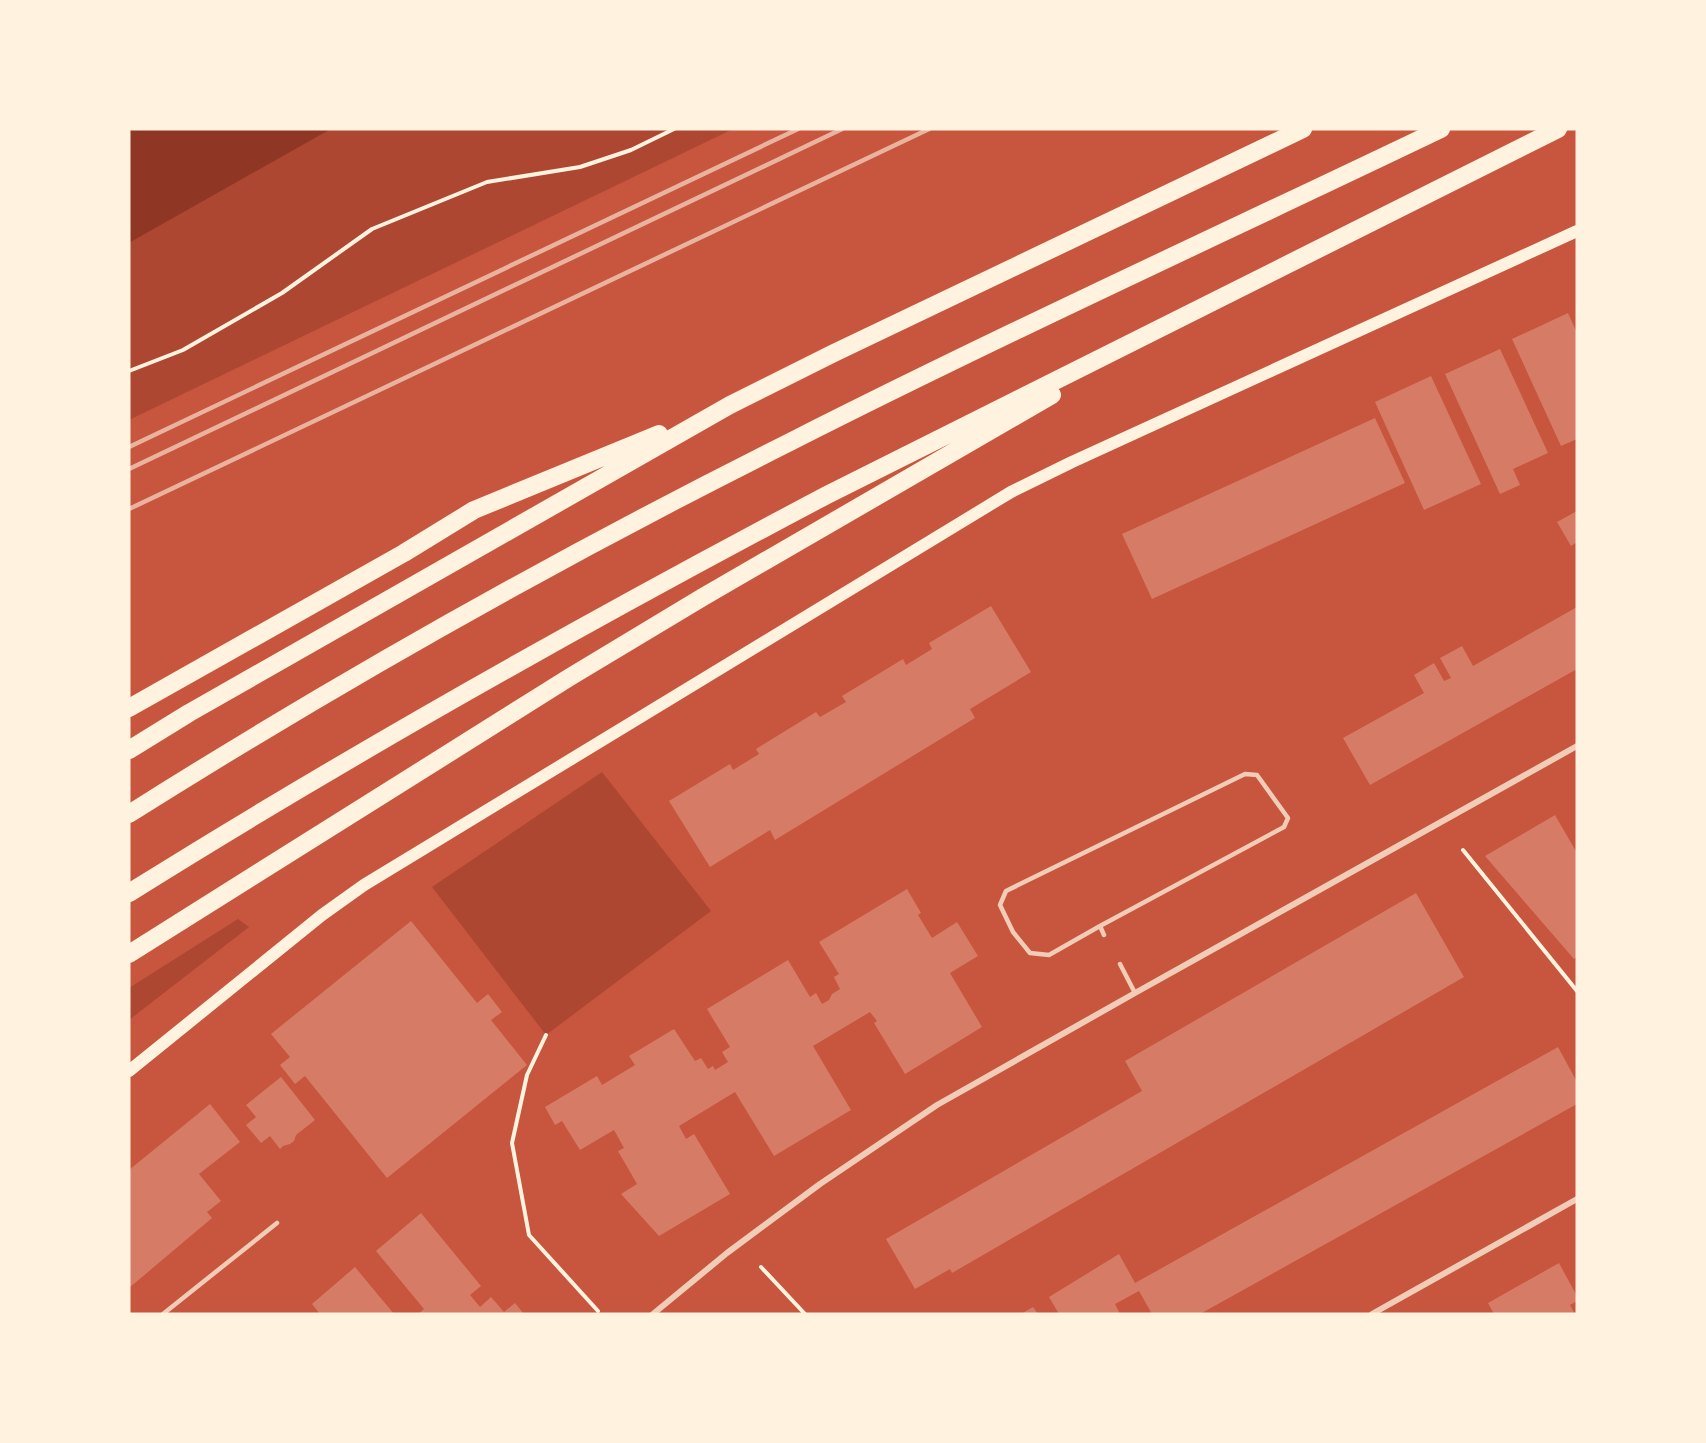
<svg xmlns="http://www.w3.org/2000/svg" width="1706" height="1443" font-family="'Titillium Web',sans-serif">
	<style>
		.green { fill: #ae4732 }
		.water { fill: #8f3625 }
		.building { fill: #d67c66 }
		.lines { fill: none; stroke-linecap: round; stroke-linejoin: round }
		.path { stroke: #fff3e0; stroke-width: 4 }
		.service { stroke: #f1ccb7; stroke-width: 4.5 }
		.minor { stroke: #f1ccb7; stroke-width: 6 }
		.secondary { stroke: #fff3e0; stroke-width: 12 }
		.motorway { stroke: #fff3e0; stroke-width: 18 }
		.rail { stroke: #e9b49f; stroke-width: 4.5 }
	</style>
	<rect width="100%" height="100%" fill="#c8553d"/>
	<path class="green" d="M 331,129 L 733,129 L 129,420 L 129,243 Z
		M 602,772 L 711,911 L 546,1035 L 432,887 Z
		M 238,919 L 249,927 L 129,1020 L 129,988 Z"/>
	<path class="water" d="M 129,129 L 331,129 L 129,243 Z"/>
	<path class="building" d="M 1568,313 L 1577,333 L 1577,439 L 1561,446 L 1512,339 Z
		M 1500,349 L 1548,453 L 1513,469 L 1520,485 L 1500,494 L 1445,374 Z
		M 1431,376 L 1481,484 L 1424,510 L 1375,402 Z
		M 1375,418 L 1405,483 L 1152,599 L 1122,534 Z
		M 1577,511 L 1577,542 L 1571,546 L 1557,522 Z
		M 991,606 L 1031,672 L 970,709 L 975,718 L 775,840 L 770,830 L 710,867 L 669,801 L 730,764 L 733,770 L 759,754 L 756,749 L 816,712 L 820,717 L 846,702 L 842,696 L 903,659 L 906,665 L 932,649 L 929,643 Z
		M 1577,607 L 1577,669 L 1370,785 L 1343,738 L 1424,693 L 1414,675 L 1434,663 L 1444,681 L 1451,678 L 1440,658 L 1462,646 L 1473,666 Z
		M 1555,815 L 1577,853 L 1577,957 L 1574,959 L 1485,856 Z
		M 907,889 L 921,913 L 918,915 L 932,938 L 957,922 L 978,956 L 950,973 L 982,1027 L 905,1074 L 874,1023 L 877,1021 L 870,1012 L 813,1046 L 851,1110 L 774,1156 L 735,1092 L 679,1126 L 686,1139 L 694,1134 L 730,1194 L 659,1236 L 621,1194 L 637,1184 L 618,1151 L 624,1148 L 614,1130 L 580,1150 L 562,1121 L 555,1125 L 545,1107 L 597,1076 L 602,1085 L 635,1065 L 629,1056 L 674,1029 L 695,1061 L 701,1058 L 708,1069 L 713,1066 L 715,1070 L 728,1062 L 722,1052 L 730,1047 L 707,1009 L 788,960 L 810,997 L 816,993 L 822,1004 L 829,1000 L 832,994 L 840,989 L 834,977 L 839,974 L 819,942 Z
		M 1416,893 L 1464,977 L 952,1273 L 950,1269 L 915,1289 L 886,1239 L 1142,1091 L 1125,1061 Z
		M 411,921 L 477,1003 L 488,994 L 502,1012 L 491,1020 L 527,1065 L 387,1178 L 305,1076 L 295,1084 L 280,1065 L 290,1057 L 271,1034 Z
		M 1558,1047 L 1577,1082 L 1577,1104 L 1200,1314 L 1152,1314 L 1139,1291 L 1115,1304 L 1120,1314 L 1059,1314 L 1049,1297 L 1119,1254 L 1135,1283 Z
		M 281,1077 L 315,1120 L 296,1135 L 294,1141 L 290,1144 L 283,1146 L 280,1149 L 270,1136 L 261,1143 L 246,1125 L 256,1117 L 246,1105 Z
		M 210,1104 L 240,1142 L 199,1174 L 221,1201 L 207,1212 L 212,1218 L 129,1288 L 129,1170 Z
		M 421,1213 L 481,1286 L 470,1295 L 480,1307 L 491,1297 L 504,1312 L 515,1303 L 524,1314 L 418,1314 L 424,1309 L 376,1251 Z
		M 1559,1263 L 1577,1296 L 1577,1301 L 1570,1305 L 1575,1314 L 1494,1314 L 1488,1303 Z
		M 355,1267 L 394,1314 L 320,1314 L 312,1304 Z
		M 1033,1307 L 1038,1314 L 1021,1314 Z"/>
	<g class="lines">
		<path class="path" d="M 129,371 L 183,350 L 282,293 L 372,229 L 487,182 L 580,167 L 631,150 L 674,129
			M 1463,850 L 1577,991
			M 546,1035 L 527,1075 L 512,1143 L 529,1235 L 598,1311
			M 761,1267 L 805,1314"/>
		<path class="service" d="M 1100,926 L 1284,827 L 1288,818 L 1257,775 L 1245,774 L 1006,891 L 1000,905 L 1013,932 L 1030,953 L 1049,955 L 1100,926 L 1104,935
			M 1120,964 L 1135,993
			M 163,1314 L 277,1223"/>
		<path class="minor" d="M 653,1314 L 727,1253 L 820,1184 L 937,1105 L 1135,993 L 1577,746
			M 1372,1314 L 1577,1199"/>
		<path class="secondary" d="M 129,1071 L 322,915 L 364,885 L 1011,492 L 1072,462 L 1577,231"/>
		<path class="motorway" d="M 129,708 L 404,553 L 474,510 L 659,434
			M 129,750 L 189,713 L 730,405 L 834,353 L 1303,129
			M 129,814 C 343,679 564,555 790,442 C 1005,333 1224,233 1441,129
			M 129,893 C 356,751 590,620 827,495 L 1558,129
			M 129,954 L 570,677 L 703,597 L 1052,395"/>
		<path class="rail" d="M 129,447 L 798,129
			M 129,469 L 842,129
			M 129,509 L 929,129"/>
	</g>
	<rect width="1706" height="1443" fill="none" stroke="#fff3e0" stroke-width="261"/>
</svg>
